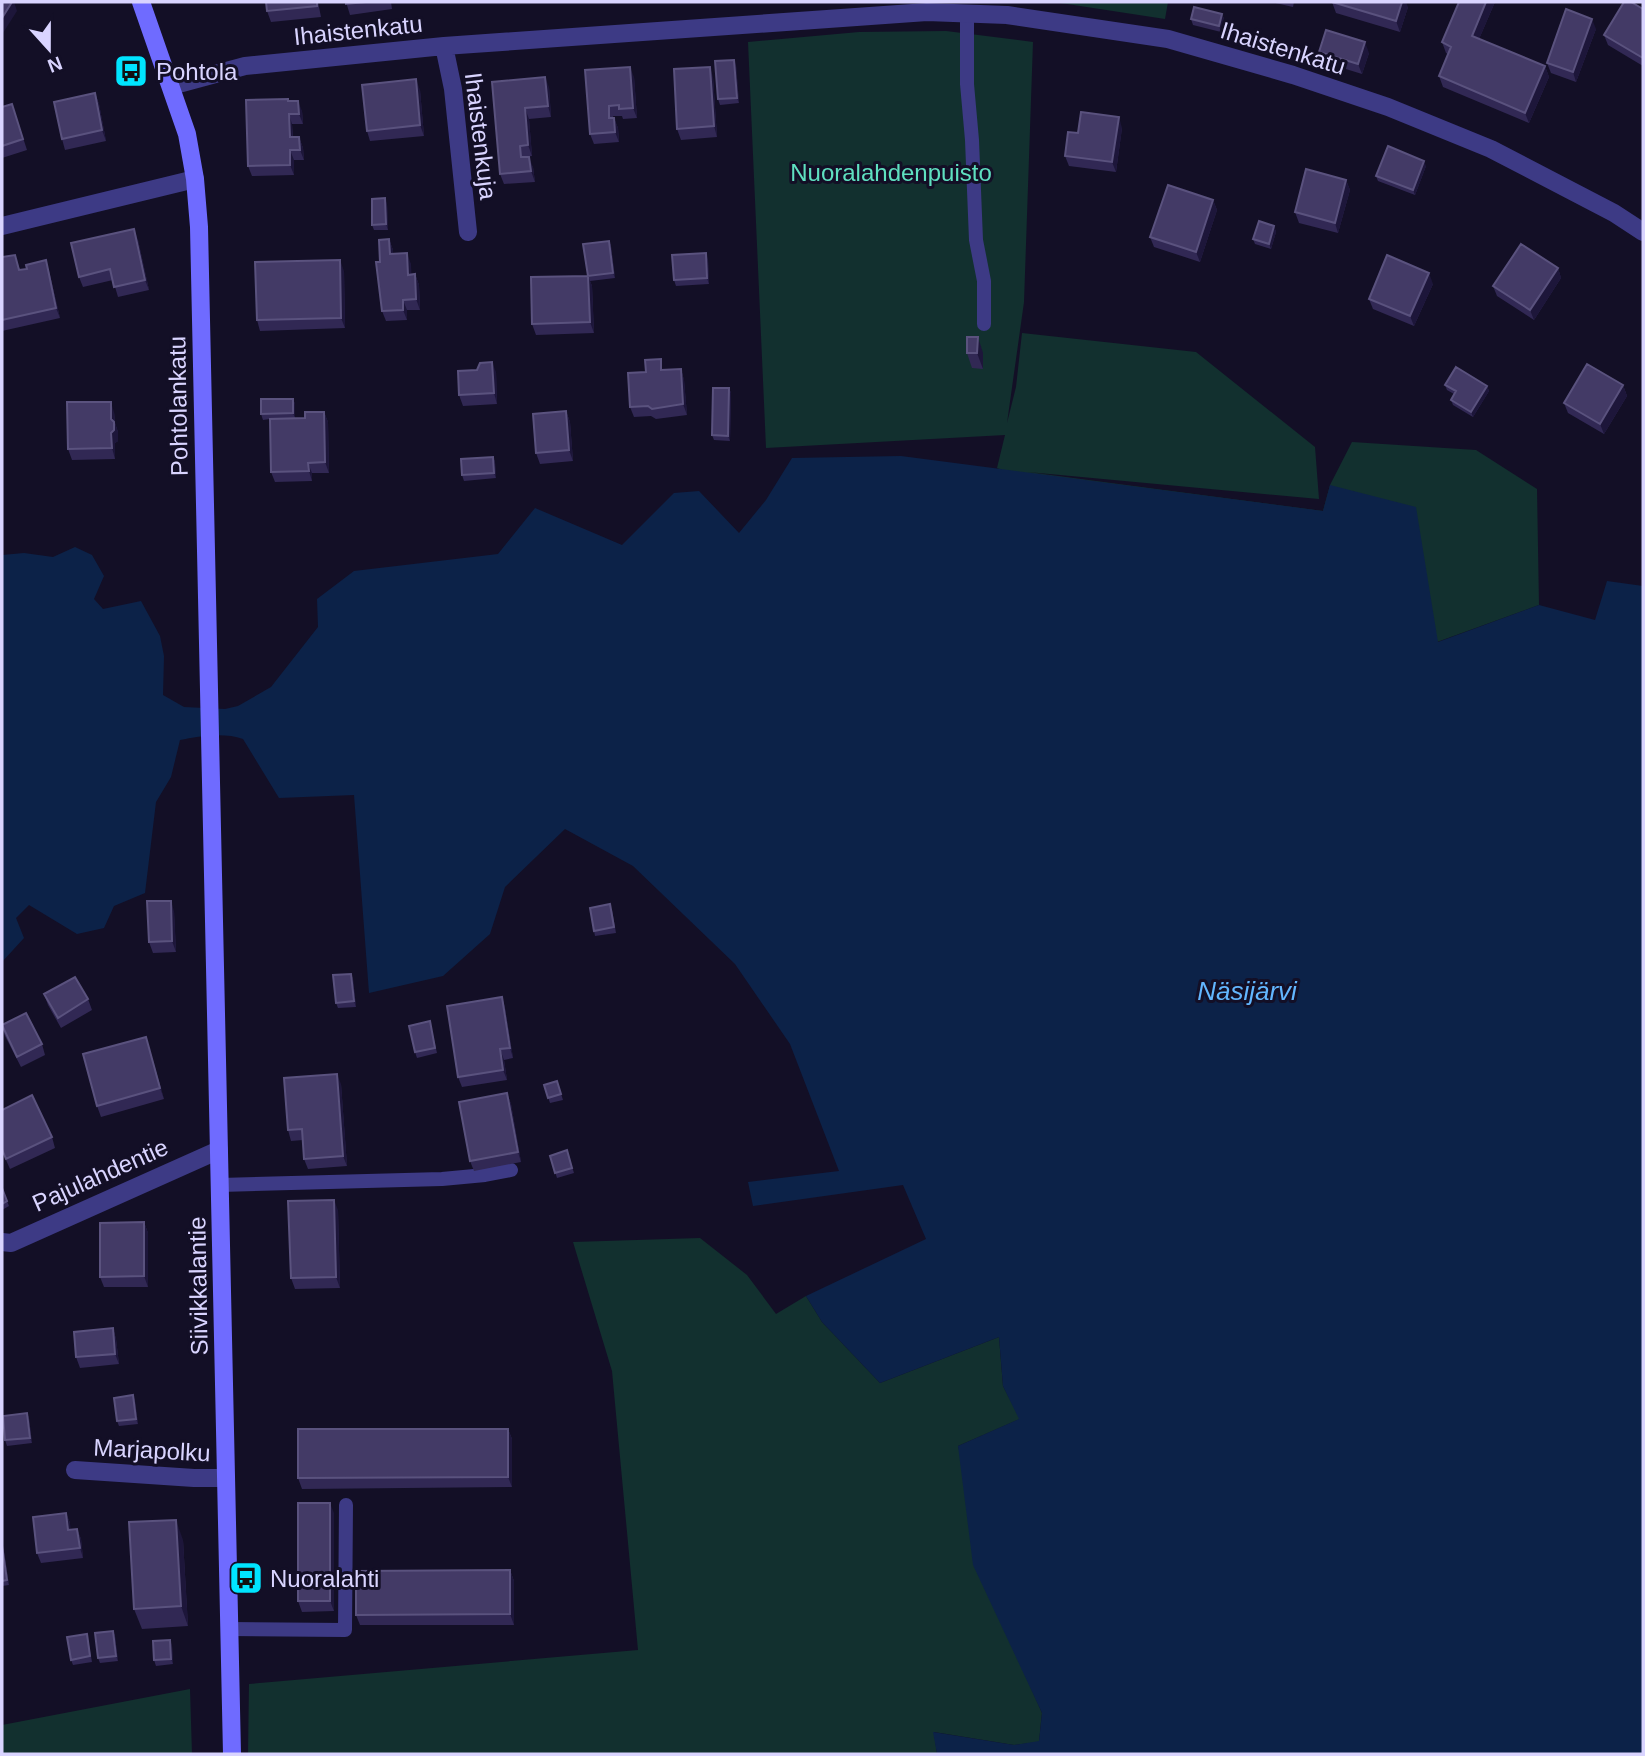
<svg xmlns="http://www.w3.org/2000/svg" width="1645" height="1756" font-family="Arial,sans-serif">
	<style>
		.green { fill: #12302f }
		.water { fill: #0c2248 }
		.lines { fill: none; stroke-linecap: round; stroke-linejoin: round }
		.lane { stroke: #3d3a85; stroke-width: 14 }
		.street { stroke: #3d3a85; stroke-width: 18 }
		.secondary { stroke: #6f6bff; stroke-width: 18 }
		.wall { fill: #312854 }
		.shaded-wall { fill: #1d163a }
		.building { fill: #433a66; stroke: #5a527e; stroke-width: 2 }
		.labels { text-anchor: middle; dominant-baseline: central; stroke-width: 6; stroke-linejoin: round; paint-order: stroke }
		.street-label { font-size: 24px; fill: #d9d4ff; stroke: #130f26 }
		.poi-label { font-size: 24px; fill: #d9d4ff; stroke: #130f26; text-anchor: start }
		.park-label { font-size: 24px; fill: #5fe0c0; stroke: #130f26 }
		.water-label { font-size: 26px; font-style: italic; fill: #62b6ff; stroke: #130f26 }
	</style>
	<rect width="100%" height="100%" fill="#130f26"/>
	<path class="green" d="M 1054,2 L 1168,2 L 1165,19 Z
		M 946,31 L 1033,42 L 1024,302 L 1007,423 L 1016,387 L 1022,333 L 1196,352 L 1315,447 L 1319,499 L 1028,472 L 1323,511 L 1330,485 L 1352,442 L 1476,450 L 1537,489 L 1539,605 L 1437,642 L 997,468 L 1005,435 L 766,448 L 748,42 L 859,32 Z
		M 700,1238 L 747,1275 L 776,1314 L 806,1296 L 822,1322 L 880,1383 L 999,1337 L 1003,1386 L 1020,1419 L 958,1446 L 1015,1652 L 1042,1713 L 1039,1742 L 1014,1745 L 934,1732 L 937,1754 L 248,1754 L 249,1684 L 638,1650 L 612,1371 L 573,1242 Z
		M 190,1689 L 192,1754 L 2,1754 L 2,1725 Z"/>
	<path class="water" d="M 901,456 L 1323,511 L 1330,485 L 1416,507 L 1438,642 L 1539,605 L 1595,620 L 1607,581 L 1643,586 L 1643,1754 L 937,1754 L 933,1732 L 1014,1745 L 1039,1741 L 1042,1713 L 973,1565 L 958,1446 L 1019,1419 L 1003,1386 L 999,1337 L 880,1383 L 822,1322 L 806,1296 L 926,1239 L 903,1185 L 753,1206 L 748,1182 L 839,1171 L 790,1044 L 735,964 L 633,866 L 565,829 L 505,887 L 490,934 L 443,976 L 369,993 L 354,795 L 279,798 L 243,739 C 224,732 199,736 180,740 L 171,777 L 156,802 L 145,893 L 114,906 L 104,928 L 77,934 L 29,905 L 16,918 L 24,938 L 2,962 L 2,968 L 2,555 L 24,553 L 53,557 L 75,547 L 92,555 L 104,576 L 94,599 L 103,609 L 141,601 L 160,636 L 164,656 L 163,695 L 184,707 L 225,709 L 238,706 L 271,687 L 318,627 L 317,599 L 354,571 L 498,554 L 535,508 L 622,545 L 674,493 L 699,491 L 739,533 L 766,500 L 792,458 Z"/>
	<g class="lines">
		<path class="lane" d="M 967,14 L 967,84 L 972,140 L 976,240 L 984,281 L 984,324
			M 220,1185 L 442,1179 L 485,1175 L 511,1170
			M 229,1629 L 345,1630 L 346,1505"/>
		<path class="street" d="M 444,46 L 453,89 L 468,232
			M 171,86 L 245,66 L 444,46 L 927,12 L 1007,15 L 1168,39 L 1293,75 L 1388,107 L 1491,149 L 1614,213 L 1643,232
			M 2,226 L 195,179
			M 2,1242 L 11,1243 L 219,1150
			M 75,1470 L 194,1478 L 226,1478"/>
		<path class="secondary" d="M 141,2 L 187,134 L 195,179 L 199,227 L 232,1754"/>
	</g>
	<path class="wall" d="M 318,2 L 321,17 L 271,22 L 267,11 Z
		M 346,2 L 391,2 L 392,9 L 350,15 Z
		M 1271,2 L 1294,2 L 1293,7 Z
		M 1332,2 L 1408,7 L 1400,32 L 1336,13 Z
		M 1459,2 L 1495,2 L 1479,39 L 1545,66 L 1549,77 L 1529,123 L 1443,87 L 1439,76 L 1448,54 L 1446,53 L 1442,42 Z
		M 1643,9 L 1643,66 L 1608,45 L 1604,35 Z
		M 1222,14 L 1224,19 L 1221,32 L 1193,25 L 1191,19 Z
		M 1596,29 L 1576,82 L 1551,73 L 1547,63 Z
		M 1319,52 L 1369,53 L 1362,74 L 1323,62 Z
		M 736,65 L 739,103 L 720,105 L 718,99 Z
		M 585,70 L 634,77 L 637,118 L 623,119 L 622,116 L 613,116 L 618,128 L 619,142 L 594,144 L 590,134 Z
		M 713,77 L 717,137 L 681,140 L 677,129 Z
		M 492,82 L 549,87 L 551,117 L 529,119 L 532,156 L 524,157 L 533,167 L 535,182 L 504,184 L 500,174 Z
		M 420,90 L 424,136 L 370,141 L 367,131 Z
		M 95,93 L 99,104 L 106,141 L 65,150 L 62,139 Z
		M 288,99 L 289,101 L 302,111 L 303,124 L 292,124 L 293,137 L 299,137 L 303,148 L 304,160 L 294,160 L 294,175 L 252,176 L 248,166 Z
		M 12,104 L 27,150 L 2,158 L 2,107 Z
		M 1122,128 L 1116,172 L 1069,166 L 1065,156 L 1078,133 Z
		M 1426,166 L 1415,195 L 1378,181 L 1376,176 Z
		M 1346,180 L 1350,190 L 1338,233 L 1299,223 L 1295,212 Z
		M 1213,200 L 1217,210 L 1200,262 L 1154,247 L 1150,237 Z
		M 387,204 L 388,230 L 374,230 L 372,225 Z
		M 1274,226 L 1276,232 L 1271,249 L 1255,244 L 1253,239 Z
		M 389,239 L 393,250 L 393,254 L 411,264 L 411,274 L 415,274 L 419,285 L 420,310 L 407,310 L 407,320 L 386,321 L 382,311 L 380,262 Z
		M 138,240 L 149,290 L 118,297 L 113,280 L 83,287 L 79,277 Z
		M 609,241 L 611,246 L 615,278 L 590,281 L 592,286 L 594,333 L 536,335 L 532,324 L 588,276 Z
		M 15,255 L 20,270 L 27,269 L 49,271 L 60,318 L 2,331 L 2,257 Z
		M 708,259 L 709,284 L 676,286 L 674,280 Z
		M 1558,268 L 1561,278 L 1534,320 L 1497,296 L 1493,286 Z
		M 344,271 L 345,328 L 260,331 L 257,320 Z
		M 1433,284 L 1414,326 L 1373,309 L 1369,299 Z
		M 967,353 L 983,353 L 983,369 L 972,368 Z
		M 681,369 L 684,380 L 687,415 L 656,419 L 651,416 L 634,417 L 630,407 L 665,370 Z
		M 477,370 L 496,372 L 497,404 L 463,406 L 459,395 Z
		M 1445,385 L 1487,386 L 1489,391 L 1473,417 L 1453,405 L 1451,400 L 1454,394 L 1447,390 Z
		M 1623,385 L 1627,396 L 1604,434 L 1568,413 L 1564,403 Z
		M 729,388 L 731,393 L 730,441 L 714,440 L 712,435 Z
		M 293,399 L 295,404 L 295,418 L 305,418 L 324,412 L 328,422 L 329,473 L 312,473 L 312,481 L 275,482 L 271,472 L 270,419 L 263,420 L 261,414 Z
		M 566,411 L 570,422 L 573,461 L 540,464 L 536,453 Z
		M 114,412 L 115,423 L 118,432 L 118,441 L 115,443 L 115,459 L 72,460 L 68,449 Z
		M 493,457 L 495,462 L 496,478 L 464,481 L 462,475 Z
		M 612,910 L 616,933 L 595,936 L 594,931 Z
		M 174,911 L 176,952 L 153,953 L 149,942 Z
		M 351,974 L 353,979 L 356,1007 L 338,1008 L 336,1003 Z
		M 44,994 L 88,999 L 92,1010 L 61,1028 L 48,1005 Z
		M 502,997 L 505,1008 L 513,1058 L 504,1060 L 507,1080 L 462,1087 L 458,1077 Z
		M 431,1026 L 437,1053 L 417,1058 L 415,1052 Z
		M 2,1027 L 42,1044 L 45,1055 L 21,1067 L 5,1036 Z
		M 149,1047 L 164,1099 L 101,1117 L 97,1106 Z
		M 557,1081 L 563,1100 L 550,1103 L 544,1085 Z
		M 341,1084 L 347,1166 L 308,1169 L 304,1159 L 303,1140 L 291,1141 L 288,1130 Z
		M 507,1093 L 511,1104 L 521,1162 L 474,1171 L 470,1161 Z
		M 2,1110 L 52,1137 L 55,1148 L 10,1169 L 2,1151 Z
		M 567,1150 L 574,1173 L 557,1178 L 550,1156 Z
		M 2,1188 L 9,1206 L 2,1210 Z
		M 338,1210 L 340,1288 L 295,1289 L 291,1278 Z
		M 144,1222 L 148,1233 L 148,1287 L 104,1287 L 100,1277 Z
		M 113,1328 L 116,1339 L 119,1364 L 80,1368 L 76,1357 Z
		M 133,1395 L 135,1401 L 138,1424 L 119,1426 L 117,1421 Z
		M 27,1413 L 29,1418 L 32,1443 L 7,1446 L 5,1440 Z
		M 508,1429 L 512,1439 L 512,1487 L 302,1489 L 298,1478 Z
		M 66,1513 L 70,1523 L 70,1530 L 77,1529 L 81,1539 L 83,1558 L 41,1563 L 37,1553 Z
		M 334,1513 L 334,1611 L 302,1612 L 298,1601 Z
		M 183,1540 L 188,1626 L 142,1629 L 134,1609 Z
		M 2,1546 L 4,1551 L 9,1585 L 2,1586 Z
		M 510,1570 L 514,1581 L 514,1625 L 360,1625 L 356,1615 Z
		M 113,1631 L 115,1636 L 118,1661 L 100,1663 L 98,1658 Z
		M 87,1634 L 92,1662 L 73,1665 L 71,1660 Z
		M 172,1645 L 173,1664 L 156,1666 L 154,1660 Z"/>
	<path class="shaded-wall" d="M 12,2 L 14,2 L 17,11 L 3,33 L 2,18 Z
		M 1402,2 L 1406,2 L 1408,7 L 1400,32 L 1396,21 Z
		M 1486,2 L 1495,2 L 1476,46 L 1472,36 Z
		M 1222,14 L 1224,19 L 1221,32 L 1219,26 Z
		M 1592,19 L 1596,29 L 1576,82 L 1573,72 Z
		M 1365,42 L 1369,53 L 1362,74 L 1358,64 Z
		M 734,60 L 736,65 L 739,103 L 737,98 Z
		M 1545,66 L 1549,77 L 1529,123 L 1525,113 Z
		M 630,67 L 634,77 L 637,118 L 633,108 Z
		M 710,67 L 713,77 L 717,137 L 714,126 Z
		M 545,77 L 549,87 L 551,117 L 548,106 Z
		M 416,79 L 420,90 L 424,136 L 420,125 Z
		M 95,93 L 99,104 L 106,141 L 102,130 Z
		M 298,101 L 302,111 L 303,124 L 299,114 Z
		M 525,108 L 529,119 L 532,156 L 528,145 Z
		M 289,114 L 292,124 L 293,148 L 290,137 Z
		M 1119,117 L 1122,128 L 1116,172 L 1112,162 Z
		M 614,118 L 618,128 L 619,142 L 615,132 Z
		M 299,137 L 303,148 L 304,160 L 300,150 Z
		M 290,150 L 294,160 L 294,175 L 290,165 Z
		M 529,157 L 533,167 L 535,182 L 531,171 Z
		M 1424,161 L 1426,166 L 1415,195 L 1413,190 Z
		M 1346,180 L 1350,190 L 1338,233 L 1335,223 Z
		M 385,198 L 387,204 L 388,230 L 386,224 Z
		M 1213,200 L 1217,210 L 1200,262 L 1196,252 Z
		M 1274,226 L 1276,232 L 1271,249 L 1269,244 Z
		M 134,229 L 138,240 L 149,290 L 145,280 Z
		M 389,239 L 393,250 L 393,265 L 390,254 Z
		M 609,241 L 611,246 L 615,278 L 613,273 Z
		M 407,253 L 411,264 L 412,285 L 408,275 Z
		M 706,253 L 708,259 L 709,284 L 707,278 Z
		M 46,260 L 49,271 L 60,318 L 56,308 Z
		M 340,260 L 344,271 L 345,328 L 341,318 Z
		M 1558,268 L 1561,278 L 1534,320 L 1530,310 Z
		M 1429,273 L 1433,284 L 1414,326 L 1410,316 Z
		M 415,274 L 419,285 L 420,310 L 416,299 Z
		M 588,276 L 592,286 L 594,333 L 590,322 Z
		M 403,300 L 407,310 L 407,320 L 403,310 Z
		M 978,337 L 983,353 L 983,369 L 977,353 Z
		M 492,362 L 496,372 L 497,404 L 494,393 Z
		M 681,369 L 684,380 L 687,415 L 683,404 Z
		M 1623,385 L 1627,396 L 1604,434 L 1600,424 Z
		M 1487,386 L 1489,391 L 1473,417 L 1471,412 Z
		M 729,388 L 731,393 L 730,441 L 728,436 Z
		M 293,399 L 295,404 L 295,418 L 293,413 Z
		M 111,402 L 114,412 L 115,423 L 118,432 L 118,441 L 115,443 L 115,459 L 112,448 Z
		M 566,411 L 570,422 L 573,461 L 569,450 Z
		M 324,412 L 328,422 L 329,473 L 325,462 Z
		M 493,457 L 495,462 L 496,478 L 494,473 Z
		M 308,463 L 312,473 L 312,481 L 309,471 Z
		M 171,901 L 174,911 L 176,952 L 172,941 Z
		M 351,974 L 353,979 L 356,1007 L 354,1001 Z
		M 502,997 L 505,1008 L 513,1058 L 510,1048 Z
		M 146,1037 L 149,1047 L 164,1099 L 160,1088 Z
		M 500,1049 L 504,1060 L 507,1080 L 503,1070 Z
		M 337,1074 L 341,1084 L 347,1166 L 343,1156 Z
		M 507,1093 L 511,1104 L 521,1162 L 518,1152 Z
		M 334,1200 L 338,1210 L 340,1288 L 336,1277 Z
		M 144,1222 L 148,1233 L 148,1287 L 144,1276 Z
		M 113,1328 L 116,1339 L 119,1364 L 115,1354 Z
		M 133,1395 L 135,1401 L 138,1424 L 136,1419 Z
		M 27,1413 L 29,1418 L 32,1443 L 30,1438 Z
		M 508,1429 L 512,1439 L 512,1487 L 508,1477 Z
		M 330,1503 L 334,1513 L 334,1611 L 330,1601 Z
		M 66,1513 L 70,1523 L 72,1540 L 68,1530 Z
		M 176,1520 L 183,1540 L 188,1626 L 181,1606 Z
		M 77,1529 L 81,1539 L 83,1558 L 80,1548 Z
		M 2,1546 L 4,1551 L 9,1585 L 7,1580 Z
		M 510,1570 L 514,1581 L 514,1625 L 510,1614 Z
		M 113,1631 L 115,1636 L 118,1661 L 116,1656 Z
		M 170,1640 L 172,1645 L 173,1664 L 171,1659 Z"/>
	<path class="building" d="M 2,2 L 12,2 L 2,18 Z
		M 266,2 L 317,2 L 317,6 L 267,11 Z
		M 346,2 L 366,2 L 346,4 Z
		M 1332,2 L 1402,2 L 1396,21 Z
		M 1459,2 L 1486,2 L 1472,36 L 1545,66 L 1525,113 L 1439,76 L 1451,47 L 1442,42 Z
		M 1624,2 L 1631,2 L 1643,9 L 1643,58 L 1604,35 Z
		M 1194,7 L 1222,14 L 1219,26 L 1191,19 Z
		M 1566,9 L 1592,19 L 1573,72 L 1547,63 Z
		M 1326,30 L 1365,42 L 1358,64 L 1319,52 Z
		M 734,60 L 737,98 L 718,99 L 715,61 Z
		M 630,67 L 633,108 L 619,109 L 619,105 L 609,106 L 609,118 L 614,118 L 615,132 L 590,134 L 585,70 Z
		M 710,67 L 714,126 L 677,129 L 674,69 Z
		M 545,77 L 548,106 L 525,108 L 528,145 L 520,146 L 521,157 L 529,157 L 531,171 L 500,174 L 492,82 Z
		M 416,79 L 420,125 L 367,131 L 362,85 Z
		M 95,93 L 102,130 L 62,139 L 54,102 Z
		M 288,99 L 288,101 L 298,101 L 299,114 L 289,114 L 290,137 L 299,137 L 300,150 L 290,150 L 290,165 L 248,166 L 246,100 Z
		M 12,104 L 23,139 L 2,146 L 2,107 Z
		M 1081,112 L 1119,117 L 1112,162 L 1065,156 L 1068,132 L 1078,133 Z
		M 1388,146 L 1424,161 L 1413,190 L 1376,176 Z
		M 1306,169 L 1346,180 L 1335,223 L 1295,212 Z
		M 1168,185 L 1213,200 L 1196,252 L 1150,237 Z
		M 385,198 L 386,224 L 372,225 L 372,199 Z
		M 1259,221 L 1274,226 L 1269,244 L 1253,239 Z
		M 134,229 L 145,280 L 114,287 L 110,269 L 79,277 L 71,243 Z
		M 389,239 L 390,254 L 407,253 L 408,275 L 415,274 L 416,299 L 403,300 L 403,310 L 382,311 L 376,262 L 380,262 L 379,240 Z
		M 609,241 L 613,273 L 588,276 L 583,244 Z
		M 1521,244 L 1558,268 L 1530,310 L 1493,286 Z
		M 706,253 L 707,278 L 674,280 L 672,255 Z
		M 15,255 L 19,270 L 27,269 L 26,265 L 46,260 L 56,308 L 2,320 L 2,257 Z
		M 1387,255 L 1429,273 L 1410,316 L 1369,299 Z
		M 340,260 L 341,318 L 257,320 L 255,262 Z
		M 588,276 L 590,322 L 532,324 L 531,277 Z
		M 967,337 L 978,337 L 977,353 L 967,353 Z
		M 661,359 L 661,370 L 681,369 L 683,404 L 652,409 L 648,406 L 630,407 L 628,373 L 646,372 L 645,360 Z
		M 492,362 L 494,393 L 459,395 L 458,371 L 477,370 L 480,363 Z
		M 1587,364 L 1623,385 L 1600,424 L 1564,403 Z
		M 1456,367 L 1487,386 L 1471,412 L 1451,400 L 1456,391 L 1445,385 Z
		M 713,388 L 729,388 L 728,436 L 712,435 Z
		M 261,399 L 293,399 L 293,413 L 261,414 Z
		M 67,402 L 111,402 L 111,419 L 114,422 L 114,430 L 111,433 L 112,448 L 68,449 Z
		M 566,411 L 569,450 L 536,453 L 533,414 Z
		M 305,412 L 324,412 L 325,462 L 308,463 L 309,471 L 271,472 L 270,419 L 305,418 Z
		M 493,457 L 494,473 L 462,475 L 461,459 Z
		M 147,901 L 171,901 L 172,941 L 149,942 Z
		M 610,904 L 614,927 L 594,931 L 590,908 Z
		M 351,974 L 354,1001 L 336,1003 L 333,975 Z
		M 75,977 L 88,999 L 58,1018 L 44,994 Z
		M 502,997 L 510,1048 L 500,1049 L 503,1070 L 458,1077 L 447,1006 Z
		M 26,1013 L 42,1044 L 17,1057 L 2,1025 Z
		M 430,1021 L 435,1048 L 415,1052 L 409,1026 Z
		M 146,1037 L 160,1088 L 97,1106 L 83,1054 Z
		M 337,1074 L 343,1156 L 304,1159 L 302,1129 L 288,1130 L 284,1078 Z
		M 557,1081 L 561,1094 L 548,1098 L 544,1085 Z
		M 507,1093 L 518,1152 L 470,1161 L 459,1102 Z
		M 32,1095 L 52,1137 L 6,1159 L 2,1149 L 2,1110 Z
		M 567,1150 L 572,1168 L 555,1173 L 550,1156 Z
		M 2,1188 L 7,1201 L 2,1204 Z
		M 334,1200 L 336,1277 L 291,1278 L 288,1201 Z
		M 144,1222 L 144,1276 L 100,1277 L 100,1223 Z
		M 113,1328 L 115,1354 L 76,1357 L 74,1332 Z
		M 133,1395 L 136,1419 L 117,1421 L 114,1398 Z
		M 27,1413 L 30,1438 L 5,1440 L 3,1416 Z
		M 298,1429 L 508,1429 L 508,1477 L 298,1478 Z
		M 298,1503 L 330,1503 L 330,1601 L 298,1601 Z
		M 66,1513 L 68,1530 L 77,1529 L 80,1548 L 37,1553 L 33,1517 Z
		M 176,1520 L 181,1606 L 134,1609 L 129,1522 Z
		M 2,1546 L 7,1580 L 2,1581 Z
		M 510,1570 L 510,1614 L 356,1615 L 356,1571 Z
		M 113,1631 L 116,1656 L 98,1658 L 95,1633 Z
		M 87,1634 L 90,1656 L 71,1660 L 67,1637 Z
		M 170,1640 L 171,1659 L 154,1660 L 153,1641 Z"/>
	<defs>
		<symbol id="bus-square" viewBox="-11 -11 22 22"><rect x="-9" y="-9" width="18" height="18" rx="4" fill="#00e5ff" stroke="#130f26"/><path d="M-5-6H5V4H4V6H2V4H-2V6H-4V4H-5ZM-3.5-4V0h7V-4ZM-3.5 1.2v1.5H-2V1.2ZM2 1.2v1.5H3.5V1.2Z" fill="#111"/></symbol>
	</defs>
	<g fill-rule="evenodd">
		<use href="#bus-square" x="112" y="52" width="38" height="38"/>
		<use href="#bus-square" x="227" y="1559" width="38" height="38"/>
	</g>
	<g class="labels">
		<g class="street-label">
			<text transform="translate(358 30) rotate(-6)">Ihaistenkatu</text>
			<text transform="translate(1283 48) rotate(17)">Ihaistenkatu</text>
			<text transform="translate(481 136) rotate(83)">Ihaistenkuja</text>
			<text transform="translate(178 406) rotate(-91)">Pohtolankatu</text>
			<text transform="translate(100 1175) rotate(-24)">Pajulahdentie</text>
			<text transform="translate(198 1286) rotate(-91)">Siivikkalantie</text>
			<text transform="translate(152 1450) rotate(3)">Marjapolku</text>
		</g>
		<g class="poi-label">
			<text x="156" y="71">Pohtola</text>
			<text x="270" y="1578">Nuoralahti</text>
		</g>
		<g class="park-label">
			<text x="891" y="172">Nuoralahdenpuisto</text>
		</g>
		<g class="water-label">
			<text x="1247" y="991">Näsijärvi</text>
		</g>
	</g>
	<rect width="1645" height="1756" fill="none" stroke="#d9d4ff" stroke-width="7"/>
	<g transform="translate(49 49) rotate(159)" stroke="#130f26" stroke-width="5" paint-order="stroke">
	<path d="M0-5L12 26L0 18L-12 26Z" fill="#d9d4ff"/>
	<text y="-10" font-size="19" font-weight="bold" text-anchor="middle" fill="#d9d4ff">N</text>
	</g>
</svg>
